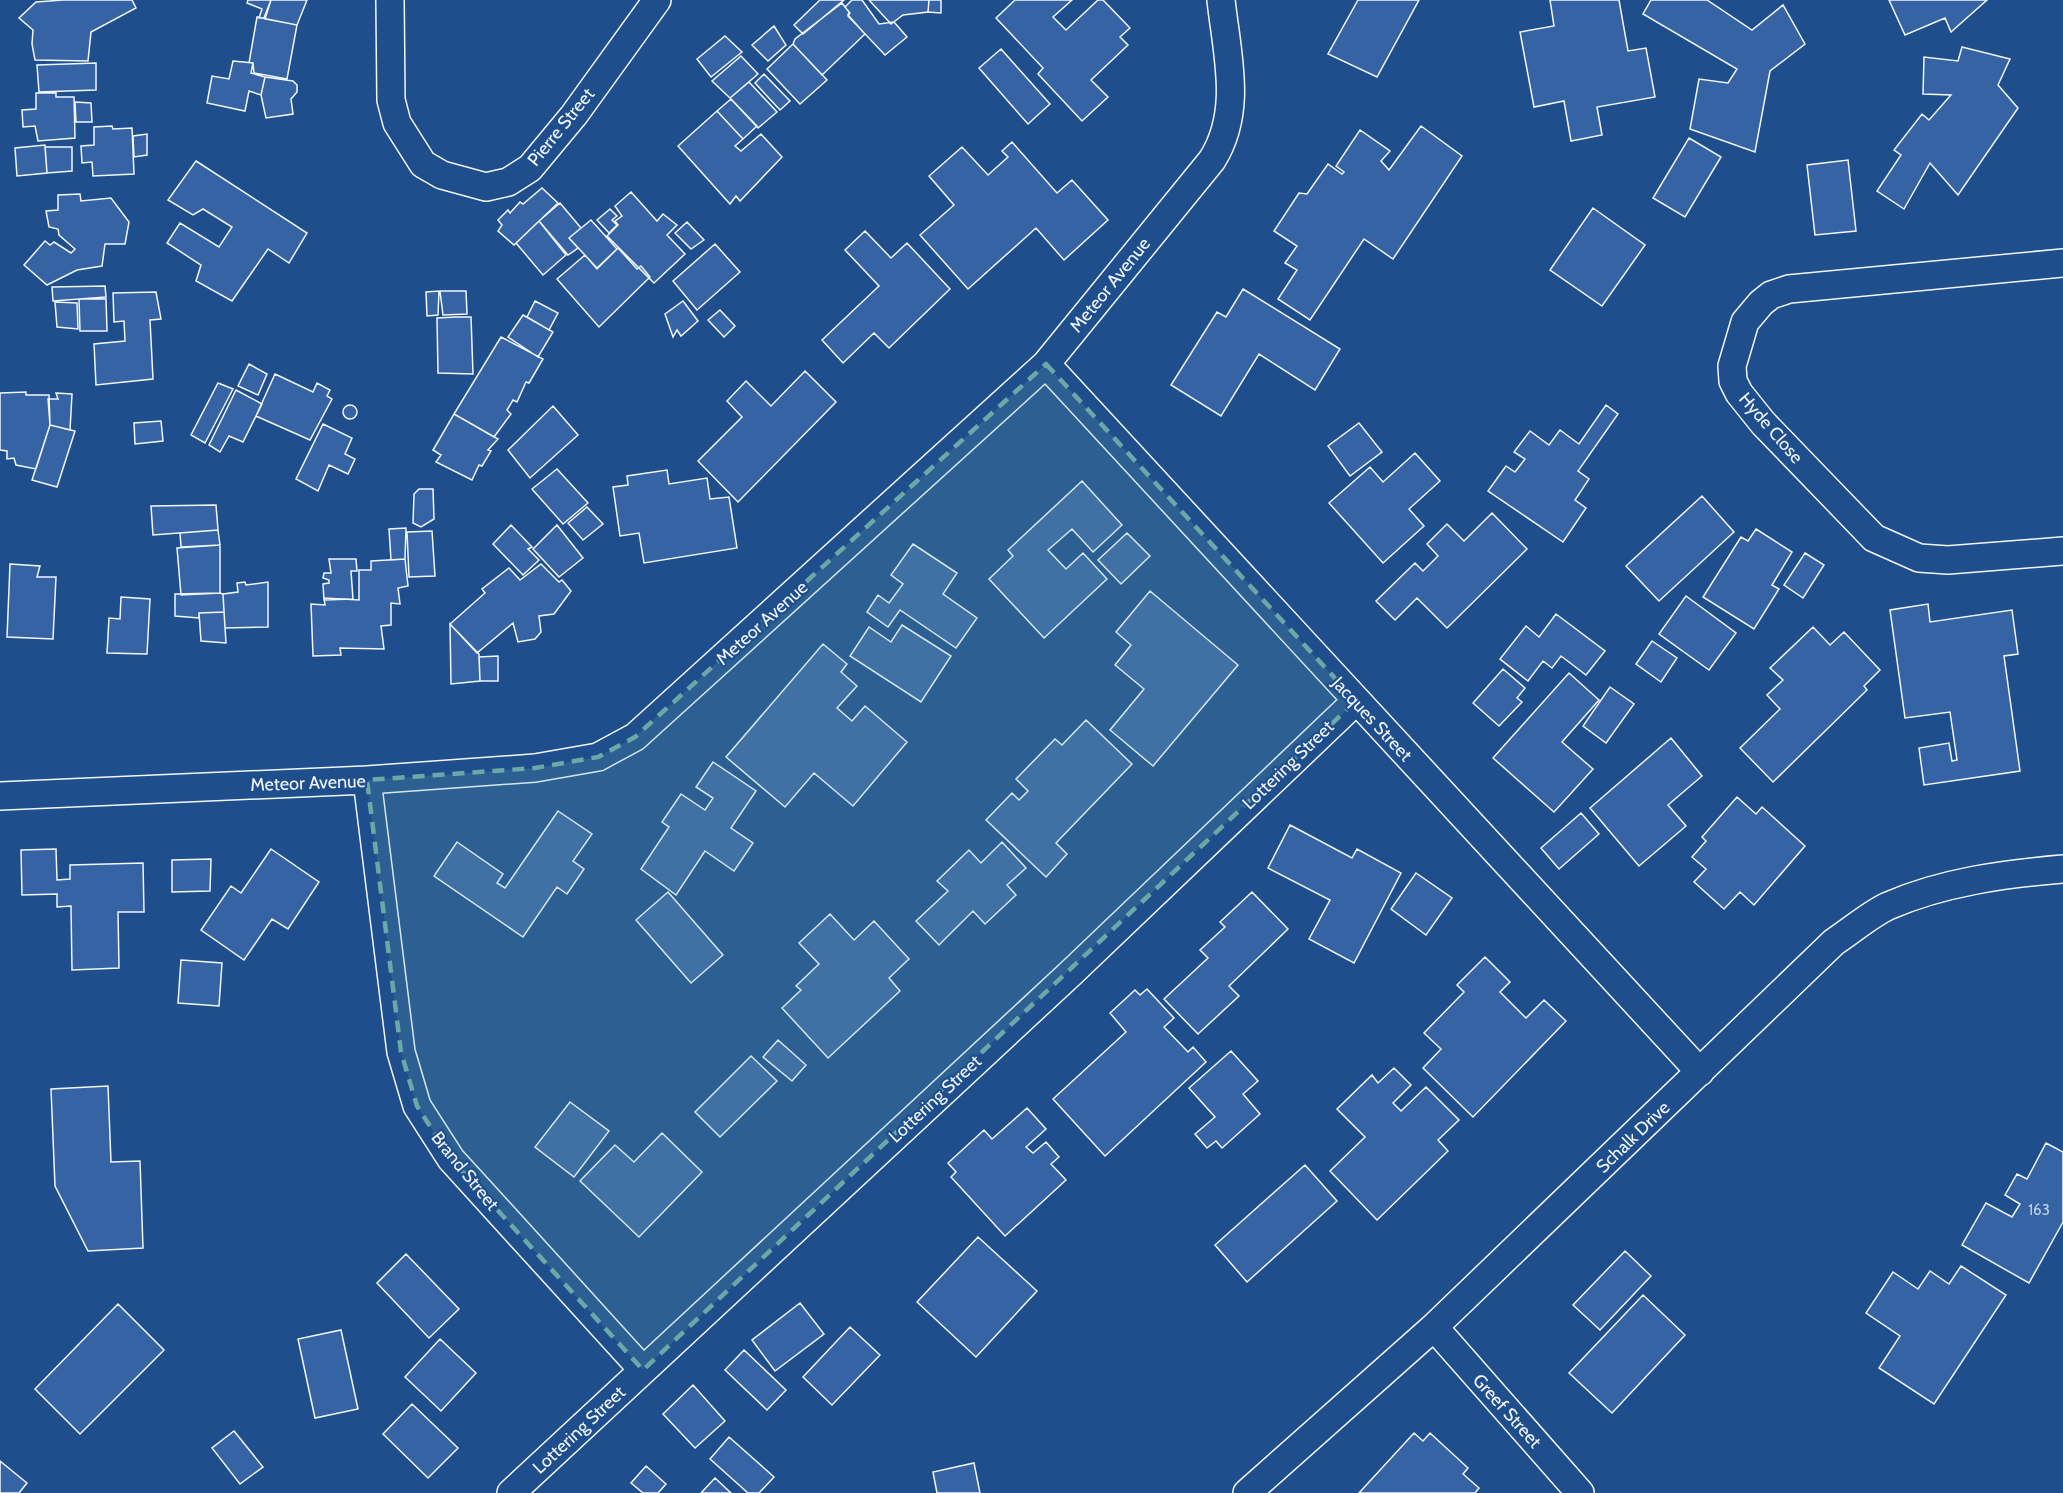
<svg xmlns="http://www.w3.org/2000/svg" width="2063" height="1493" font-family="Cabin,sans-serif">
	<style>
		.building { fill: #3563a3; stroke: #f2f6ff; stroke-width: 1.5 }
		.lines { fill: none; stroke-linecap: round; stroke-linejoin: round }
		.street-casing { stroke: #f2f6ff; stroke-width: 30 }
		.street { stroke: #1f4e8c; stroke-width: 27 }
		.marked { fill: #6aa9a8; fill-opacity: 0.2; stroke: #6aa9a8; stroke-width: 4.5; stroke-dasharray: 12 8; stroke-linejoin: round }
		.labels { text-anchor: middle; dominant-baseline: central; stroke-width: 4.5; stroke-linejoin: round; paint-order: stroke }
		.number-label { font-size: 15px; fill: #c3d1e8 }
		.street-label { font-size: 18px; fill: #f2f6ff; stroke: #1f4e8c }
	</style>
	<rect width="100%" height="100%" fill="#1f4e8c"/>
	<path class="building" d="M 63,0 L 132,0 L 136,8 L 91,32 L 88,61 L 35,60 L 32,44 L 33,30 L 19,18 L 36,2 Z
		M 248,0 L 271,0 L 264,18 L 259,18 L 262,9 L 247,3 Z
		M 271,0 L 307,0 L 297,25 L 265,19 Z
		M 820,0 L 844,0 L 803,34 L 794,25 Z
		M 852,0 L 862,0 L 879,24 L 894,22 L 907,37 L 885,55 L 848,16 L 850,13 L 845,7 Z
		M 869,0 L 929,0 L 928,12 L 903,15 L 891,24 Z
		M 929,0 L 941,0 L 941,13 L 928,12 Z
		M 1015,0 L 1072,0 L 1053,17 L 1066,30 L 1098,0 L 1103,0 L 1130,28 L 1120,37 L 1128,45 L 1091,80 L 1108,97 L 1082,121 L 1038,74 L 1043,68 L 996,18 Z
		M 1358,0 L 1419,0 L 1377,77 L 1328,54 Z
		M 1550,0 L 1619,0 L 1628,51 L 1646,48 L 1655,97 L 1597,107 L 1602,135 L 1571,141 L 1564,101 L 1534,107 L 1520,32 L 1554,26 Z
		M 1651,0 L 1707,0 L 1752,30 L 1783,5 L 1805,44 L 1770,71 L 1755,152 L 1690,129 L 1699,79 L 1728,83 L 1737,69 L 1643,14 Z
		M 1889,0 L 1987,0 L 1951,32 L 1945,18 L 1905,35 Z
		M 842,3 L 849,12 L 848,15 L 865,34 L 822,75 L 793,44 L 795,39 Z
		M 257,17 L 297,25 L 287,79 L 254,73 L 253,63 L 249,63 Z
		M 774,26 L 786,45 L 768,61 L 752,45 Z
		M 725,36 L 742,52 L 711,77 L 697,59 Z
		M 793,44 L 827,80 L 800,104 L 767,69 Z
		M 1962,47 L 2010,59 L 1998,85 L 2018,108 L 1958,195 L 1930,163 L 1904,209 L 1877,191 L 1901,155 L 1894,150 L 1922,114 L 1929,120 L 1951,95 L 1923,94 L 1924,57 L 1958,61 Z
		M 1001,49 L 1050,104 L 1028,124 L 979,68 Z
		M 741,56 L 758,74 L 730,98 L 712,81 Z
		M 233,61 L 253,63 L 251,73 L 265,77 L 261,95 L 249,91 L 245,111 L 207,103 L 212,76 L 229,79 Z
		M 96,63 L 96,90 L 39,92 L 37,65 Z
		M 764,74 L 790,101 L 780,110 L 755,83 Z
		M 265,77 L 293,81 L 297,85 L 297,92 L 291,99 L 293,114 L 266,118 L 261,95 Z
		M 749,82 L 777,112 L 758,128 L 730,98 Z
		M 36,93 L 56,93 L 56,97 L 74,97 L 75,138 L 38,141 L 35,126 L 23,127 L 22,110 L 36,109 Z
		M 731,99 L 757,126 L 743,139 L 717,111 Z
		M 75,102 L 91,103 L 92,122 L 76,122 Z
		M 717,111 L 743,139 L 735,146 L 741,151 L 761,134 L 782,157 L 740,201 L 736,196 L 730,204 L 678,146 Z
		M 112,126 L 113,129 L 132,128 L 134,174 L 93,176 L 92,162 L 82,163 L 81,146 L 94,145 L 94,127 Z
		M 1421,126 L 1462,156 L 1393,259 L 1364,239 L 1310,320 L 1278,299 L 1297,270 L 1285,263 L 1297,246 L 1274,231 L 1299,193 L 1307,194 L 1328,164 L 1342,174 L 1344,172 L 1336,166 L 1360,130 L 1390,151 L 1381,161 L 1389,170 Z
		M 147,134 L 147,155 L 134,157 L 133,136 Z
		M 1689,138 L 1721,157 L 1685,217 L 1653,198 Z
		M 1012,142 L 1057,193 L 1072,180 L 1108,220 L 1064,260 L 1036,228 L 968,289 L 920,235 L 954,205 L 929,176 L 962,147 L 988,175 L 1008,157 L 1002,151 Z
		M 45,145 L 47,173 L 17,176 L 15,148 Z
		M 45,147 L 72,147 L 72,171 L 47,173 Z
		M 1848,160 L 1856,231 L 1815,235 L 1807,165 Z
		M 196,161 L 307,233 L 289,263 L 268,249 L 232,301 L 196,281 L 201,265 L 167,243 L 180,223 L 219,247 L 232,227 L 203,209 L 193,215 L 168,200 Z
		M 542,188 L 558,203 L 514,245 L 498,231 L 502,225 L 498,220 L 508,210 L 510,213 L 520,202 L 523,204 Z
		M 631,192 L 657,221 L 663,214 L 677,225 L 667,235 L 685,254 L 654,283 L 607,236 L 618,225 L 615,221 L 622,216 L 615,206 Z
		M 80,194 L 81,201 L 111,198 L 129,222 L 125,244 L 105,244 L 102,266 L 77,270 L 47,285 L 24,265 L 45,241 L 50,245 L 54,242 L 71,253 L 75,249 L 59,235 L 58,229 L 49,227 L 46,211 L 58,210 L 58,195 Z
		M 560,203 L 581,228 L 569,238 L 578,248 L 568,255 L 539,221 Z
		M 1593,208 L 1645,245 L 1602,306 L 1550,270 Z
		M 610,209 L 617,216 L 612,220 L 617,225 L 609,233 L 597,220 Z
		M 591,220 L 617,249 L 597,268 L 569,238 Z
		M 539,221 L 566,255 L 543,275 L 516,243 Z
		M 687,222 L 704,240 L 691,249 L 675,233 Z
		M 865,231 L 891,258 L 907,243 L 950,289 L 889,348 L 874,333 L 843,363 L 822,340 L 879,286 L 845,250 Z
		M 715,244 L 740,272 L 697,310 L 673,281 Z
		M 618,248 L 637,269 L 641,266 L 650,277 L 599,327 L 557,279 L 585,255 L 597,269 Z
		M 105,286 L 106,297 L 53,301 L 52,287 Z
		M 1243,289 L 1340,349 L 1315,390 L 1259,354 L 1221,416 L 1171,385 L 1217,312 L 1226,317 Z
		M 439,291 L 438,315 L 427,316 L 426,292 Z
		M 440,291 L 466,291 L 467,314 L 443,315 Z
		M 156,292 L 161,319 L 150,320 L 153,379 L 96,385 L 94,344 L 125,341 L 124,321 L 114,322 L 113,293 Z
		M 79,299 L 106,299 L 107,331 L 80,331 Z
		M 535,301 L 558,313 L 549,330 L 527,317 Z
		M 683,301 L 698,321 L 681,336 L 677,330 L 673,337 L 665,314 Z
		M 55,302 L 77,303 L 78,329 L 57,327 Z
		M 720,310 L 735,326 L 724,337 L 708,320 Z
		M 523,315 L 553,332 L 538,357 L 508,337 Z
		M 456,317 L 471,317 L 473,374 L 438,373 L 437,318 Z
		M 501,337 L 543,359 L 529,383 L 526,382 L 517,402 L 513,400 L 507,410 L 511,414 L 494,437 L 454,414 Z
		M 249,364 L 267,374 L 258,395 L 238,386 Z
		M 805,371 L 836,402 L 738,502 L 698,461 L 742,417 L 727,401 L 746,381 L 771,406 Z
		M 275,374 L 313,392 L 317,383 L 330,390 L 327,396 L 332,399 L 310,440 L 256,416 Z
		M 218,383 L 233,389 L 205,443 L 191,435 Z
		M 236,390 L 262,404 L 243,442 L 229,436 L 220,452 L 209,445 Z
		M 26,392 L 26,395 L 49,395 L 50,425 L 36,469 L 16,465 L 14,458 L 7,459 L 7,451 L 0,450 L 0,393 Z
		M 56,393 L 72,394 L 70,430 L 50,425 L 48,399 L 58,399 Z
		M343 412a7 7 0 1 1 14 0a7 7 0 1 1-14 0Z
		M 1606,405 L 1618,414 L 1578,471 L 1589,479 L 1575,500 L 1586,508 L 1563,542 L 1488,491 L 1506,466 L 1515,472 L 1525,459 L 1514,452 L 1530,431 L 1549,445 L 1560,430 L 1579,444 Z
		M 553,406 L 578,435 L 530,478 L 508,450 Z
		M 454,414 L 498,439 L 488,450 L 491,451 L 482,466 L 479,465 L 472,480 L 436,462 L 441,455 L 433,450 Z
		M 161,421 L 163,441 L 135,444 L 134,423 Z
		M 1359,423 L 1382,452 L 1350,476 L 1328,446 Z
		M 323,424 L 352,438 L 345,454 L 355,459 L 348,474 L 329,465 L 318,491 L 296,479 Z
		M 50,425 L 75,431 L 57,487 L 32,480 Z
		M 1415,453 L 1440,481 L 1409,509 L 1424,526 L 1383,563 L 1329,503 L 1370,467 L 1383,482 Z
		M 557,469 L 588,503 L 563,524 L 532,489 Z
		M 667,470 L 669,484 L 707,478 L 710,499 L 729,497 L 737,548 L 644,563 L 639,533 L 620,536 L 613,487 L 628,485 L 627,476 Z
		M 1082,481 L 1122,525 L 1093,552 L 1072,529 L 1048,550 L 1066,569 L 1083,553 L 1107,579 L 1044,638 L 989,579 L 1013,556 L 1008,550 Z
		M 419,489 L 433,489 L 434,519 L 421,527 L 413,523 L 414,494 Z
		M 1702,496 L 1734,532 L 1659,601 L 1626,566 Z
		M 216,505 L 218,530 L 153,535 L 151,506 Z
		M 587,507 L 603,524 L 583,540 L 568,523 Z
		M 1492,513 L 1527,549 L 1447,628 L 1417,598 L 1395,620 L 1376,601 L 1415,563 L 1423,571 L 1438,556 L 1427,544 L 1447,524 L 1464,541 Z
		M 511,525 L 532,547 L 528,549 L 539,560 L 523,575 L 493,544 Z
		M 557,525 L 583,558 L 559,577 L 533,549 Z
		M 406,528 L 405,559 L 391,560 L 389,529 Z
		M 1756,529 L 1792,552 L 1772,585 L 1779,589 L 1754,629 L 1703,597 L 1741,537 L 1748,541 Z
		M 218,530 L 220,545 L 181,547 L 180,533 Z
		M 432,531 L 435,576 L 409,577 L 407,532 Z
		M 1127,533 L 1150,556 L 1121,584 L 1098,560 Z
		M 913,544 L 957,573 L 943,594 L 977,618 L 956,648 L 900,610 L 888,627 L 867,612 L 878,595 L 889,603 L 903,584 L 891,575 Z
		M 220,545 L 220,593 L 181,595 L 177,548 Z
		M 1805,553 L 1824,565 L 1803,598 L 1784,585 Z
		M 329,559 L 356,559 L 357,571 L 351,571 L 353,599 L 324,600 L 323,584 L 329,583 L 329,580 L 323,578 L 324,573 L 331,573 Z
		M 405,559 L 408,586 L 398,588 L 400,604 L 391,603 L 391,625 L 381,626 L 384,649 L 340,648 L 341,655 L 313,656 L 311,604 L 325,605 L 324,598 L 359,600 L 359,570 L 371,570 L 371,561 Z
		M 10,564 L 40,566 L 37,577 L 56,577 L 53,639 L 7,637 Z
		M 541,564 L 559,582 L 562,580 L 571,591 L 554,614 L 539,616 L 541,632 L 535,639 L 518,642 L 513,623 L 477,653 L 450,624 L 485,593 L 482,589 L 509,568 L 520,580 Z
		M 245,582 L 246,585 L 268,582 L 268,627 L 225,628 L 223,594 L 238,592 L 237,583 Z
		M 1150,591 L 1238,665 L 1153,766 L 1110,730 L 1144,689 L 1115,665 L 1131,645 L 1116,632 Z
		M 220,593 L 223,594 L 224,612 L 199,613 L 199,618 L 175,616 L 175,594 Z
		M 1686,596 L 1736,633 L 1709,670 L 1659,634 Z
		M 121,597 L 150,599 L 147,654 L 107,653 L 109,618 L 120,619 Z
		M 1928,604 L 1930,622 L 2012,610 L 2018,654 L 2004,656 L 2020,771 L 1924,785 L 1919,748 L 1949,743 L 1952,761 L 1957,760 L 1950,712 L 1905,718 L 1890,610 Z
		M 224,612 L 226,643 L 201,641 L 199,613 Z
		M 1556,614 L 1605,651 L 1586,675 L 1561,656 L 1552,668 L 1543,661 L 1528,681 L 1500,659 L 1526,626 L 1539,637 Z
		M 450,624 L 479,654 L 480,681 L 451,684 Z
		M 902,625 L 951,656 L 921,702 L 850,656 L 869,627 L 891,642 Z
		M 1813,627 L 1830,645 L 1844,632 L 1880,670 L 1864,686 L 1867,690 L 1773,782 L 1740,748 L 1780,709 L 1767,695 L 1783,680 L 1770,668 Z
		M 1652,641 L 1677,658 L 1661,682 L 1636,664 Z
		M 823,644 L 847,664 L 841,672 L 857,686 L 837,708 L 852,721 L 865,706 L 907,742 L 853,806 L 814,773 L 785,807 L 726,757 Z
		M 498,656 L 498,681 L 480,681 L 479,657 Z
		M 1503,669 L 1525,688 L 1517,698 L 1522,702 L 1499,726 L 1473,703 Z
		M 1569,673 L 1599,700 L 1562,742 L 1593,769 L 1554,812 L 1493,758 Z
		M 1610,687 L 1634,704 L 1606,743 L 1583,726 Z
		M 1086,720 L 1132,764 L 1056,843 L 1067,854 L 1046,877 L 986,820 L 1012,793 L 1019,800 L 1028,791 L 1016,779 L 1055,739 L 1062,745 Z
		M 1671,738 L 1702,776 L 1668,805 L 1686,826 L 1639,866 L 1590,808 Z
		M 713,762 L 756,791 L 731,828 L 753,843 L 734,871 L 705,851 L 676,895 L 641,869 L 669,827 L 662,822 L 681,794 L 705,810 L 713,798 L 696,787 Z
		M 1737,797 L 1756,814 L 1762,807 L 1805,846 L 1754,905 L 1740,892 L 1724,909 L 1694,882 L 1706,869 L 1692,857 L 1706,841 L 1702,837 Z
		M 558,811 L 592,834 L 573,861 L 584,869 L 567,894 L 557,887 L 523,937 L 434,876 L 457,842 L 503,874 L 497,883 L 505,888 Z
		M 1581,813 L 1599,834 L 1559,869 L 1541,848 Z
		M 1290,825 L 1352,858 L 1357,849 L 1401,873 L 1354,963 L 1309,939 L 1330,900 L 1268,868 Z
		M 1002,842 L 1026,868 L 1007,885 L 1016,895 L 985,924 L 973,911 L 939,945 L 916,921 L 948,891 L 937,881 L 969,850 L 981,863 Z
		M 56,849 L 57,880 L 70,879 L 70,865 L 143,863 L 144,912 L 118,912 L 119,968 L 72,970 L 71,906 L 57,907 L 57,894 L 22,895 L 21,850 Z
		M 271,849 L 319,882 L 288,929 L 272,919 L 244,960 L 201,930 L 231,886 L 241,893 Z
		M 211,859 L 210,891 L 172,892 L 172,860 Z
		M 1416,873 L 1452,898 L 1426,935 L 1391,909 Z
		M 668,892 L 723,955 L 691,983 L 636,920 Z
		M 1252,892 L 1288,929 L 1229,986 L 1239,996 L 1198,1034 L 1164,999 L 1208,958 L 1200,950 L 1225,927 L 1220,922 Z
		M 830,914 L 854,940 L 874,921 L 909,959 L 889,978 L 900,991 L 828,1058 L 782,1008 L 801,990 L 796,986 L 819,964 L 799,943 Z
		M 1485,957 L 1510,982 L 1500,992 L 1526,1018 L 1544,1000 L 1566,1021 L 1473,1117 L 1423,1068 L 1441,1049 L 1424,1033 L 1464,992 L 1457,985 Z
		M 181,960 L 222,963 L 219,1006 L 178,1003 Z
		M 1147,989 L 1174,1018 L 1164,1027 L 1188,1052 L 1193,1047 L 1206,1062 L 1105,1156 L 1053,1099 L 1126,1032 L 1110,1013 L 1135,990 L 1140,995 Z
		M 778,1040 L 806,1065 L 792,1081 L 763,1057 Z
		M 1231,1051 L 1258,1081 L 1243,1094 L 1260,1114 L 1222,1148 L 1216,1141 L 1207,1148 L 1195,1134 L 1215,1117 L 1189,1088 Z
		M 751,1056 L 777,1081 L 720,1137 L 695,1112 Z
		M 1394,1068 L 1411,1085 L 1393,1103 L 1401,1111 L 1426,1087 L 1459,1120 L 1438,1140 L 1448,1151 L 1377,1220 L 1330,1171 L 1365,1137 L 1337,1109 L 1372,1075 L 1378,1083 Z
		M 108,1086 L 111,1162 L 140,1161 L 143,1248 L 88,1251 L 55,1186 L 51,1089 Z
		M 570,1102 L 609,1131 L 574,1177 L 535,1147 Z
		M 1027,1108 L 1046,1129 L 1026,1147 L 1033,1153 L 1046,1142 L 1059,1157 L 1051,1164 L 1066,1180 L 1005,1236 L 951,1177 L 956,1172 L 948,1163 L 984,1130 L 992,1139 Z
		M 662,1133 L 702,1172 L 639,1237 L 580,1181 L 615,1145 L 634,1162 Z
		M 2046,1143 L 2063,1152 L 2063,1222 L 2029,1283 L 1962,1245 L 1986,1203 L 2012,1217 L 2020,1204 L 2005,1195 L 2017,1174 L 2027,1179 Z
		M 1305,1165 L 1337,1201 L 1247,1282 L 1215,1245 Z
		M 978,1237 L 1037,1291 L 976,1357 L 917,1302 Z
		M 1625,1251 L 1651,1276 L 1600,1330 L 1573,1305 Z
		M 406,1254 L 459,1309 L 429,1338 L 377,1283 Z
		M 1961,1266 L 2006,1295 L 1934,1404 L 1879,1368 L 1900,1336 L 1866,1313 L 1893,1272 L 1918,1289 L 1930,1271 L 1949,1284 Z
		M 1643,1295 L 1685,1335 L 1612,1413 L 1569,1373 Z
		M 800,1303 L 824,1334 L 775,1371 L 752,1340 Z
		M 118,1304 L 164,1350 L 80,1434 L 35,1389 Z
		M 850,1327 L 880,1355 L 832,1405 L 803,1377 Z
		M 341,1330 L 358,1409 L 315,1418 L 298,1339 Z
		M 440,1339 L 476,1373 L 441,1411 L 405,1377 Z
		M 744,1350 L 786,1390 L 767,1410 L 725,1370 Z
		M 693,1385 L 725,1421 L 695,1448 L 663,1414 Z
		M 412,1404 L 458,1448 L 428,1478 L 383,1434 Z
		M 234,1431 L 263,1467 L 240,1484 L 212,1448 Z
		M 1414,1433 L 1423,1441 L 1430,1433 L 1468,1468 L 1463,1474 L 1479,1488 L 1475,1493 L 1359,1493 Z
		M 729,1437 L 774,1477 L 759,1493 L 748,1493 L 710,1459 Z
		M 0,1461 L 27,1483 L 19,1493 L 0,1493 Z
		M 974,1463 L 980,1493 L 937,1493 L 933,1472 Z
		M 646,1466 L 666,1484 L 658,1493 L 643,1493 L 631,1483 Z
		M 715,1478 L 731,1493 L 701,1493 Z"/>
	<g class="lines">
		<defs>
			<path id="street" d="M 390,0 L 391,100 L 397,123 L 423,164 L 442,175 L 486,187 L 508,182 L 530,168 L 574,115 L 657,0
				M 2063,263 L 1789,289 L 1771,295 L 1761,303 L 1745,322 L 1732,366 L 1733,381 L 1739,393 L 1763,423 L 1874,538 L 1919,558 L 1948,560 L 2063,551
				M 1046,364 L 1700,1072
				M 367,780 L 401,1052 L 417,1106 L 451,1159 L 643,1370
				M 0,796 L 367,780 L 535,768 L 598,757 L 635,737 L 1046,364 L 1212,160 C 1243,111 1227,55 1221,0
				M 1434,1327 L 1580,1493
				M 511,1493 L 1071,973 L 1356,701
				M 1247,1493 L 1434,1327 L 1834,942 C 1851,931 1869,915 1888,906 C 1943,882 2004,874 2063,869"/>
		</defs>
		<use href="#street" class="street-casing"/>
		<use href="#street" class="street"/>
	</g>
	<path class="marked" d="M 1046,364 L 1356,701 L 643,1370 L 451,1159 L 417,1106 L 401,1052 L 367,780 L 535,768 L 598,757 L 635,737 Z"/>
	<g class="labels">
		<g class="number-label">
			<text x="2039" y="1210">163</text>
		</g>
		<g class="street-label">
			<text transform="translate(561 127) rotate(-51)">Pierre Street</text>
			<text transform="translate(1110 285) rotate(-51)">Meteor Avenue</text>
			<text transform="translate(1771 428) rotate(49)">Hyde Close</text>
			<text transform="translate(762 623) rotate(-42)">Meteor Avenue</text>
			<text transform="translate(1372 719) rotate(47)">Jacques Street</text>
			<text transform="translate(1288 765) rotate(-44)">Lottering Street</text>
			<text transform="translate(308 783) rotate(-2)">Meteor Avenue</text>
			<text transform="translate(935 1099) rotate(-43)">Lottering Street</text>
			<text transform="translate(1633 1137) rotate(-44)">Schalk Drive</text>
			<text transform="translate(465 1171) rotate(51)">Brand Street</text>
			<text transform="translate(1507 1411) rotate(48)">Greef Street</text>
			<text transform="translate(579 1430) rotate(-43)">Lottering Street</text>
		</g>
	</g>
</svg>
